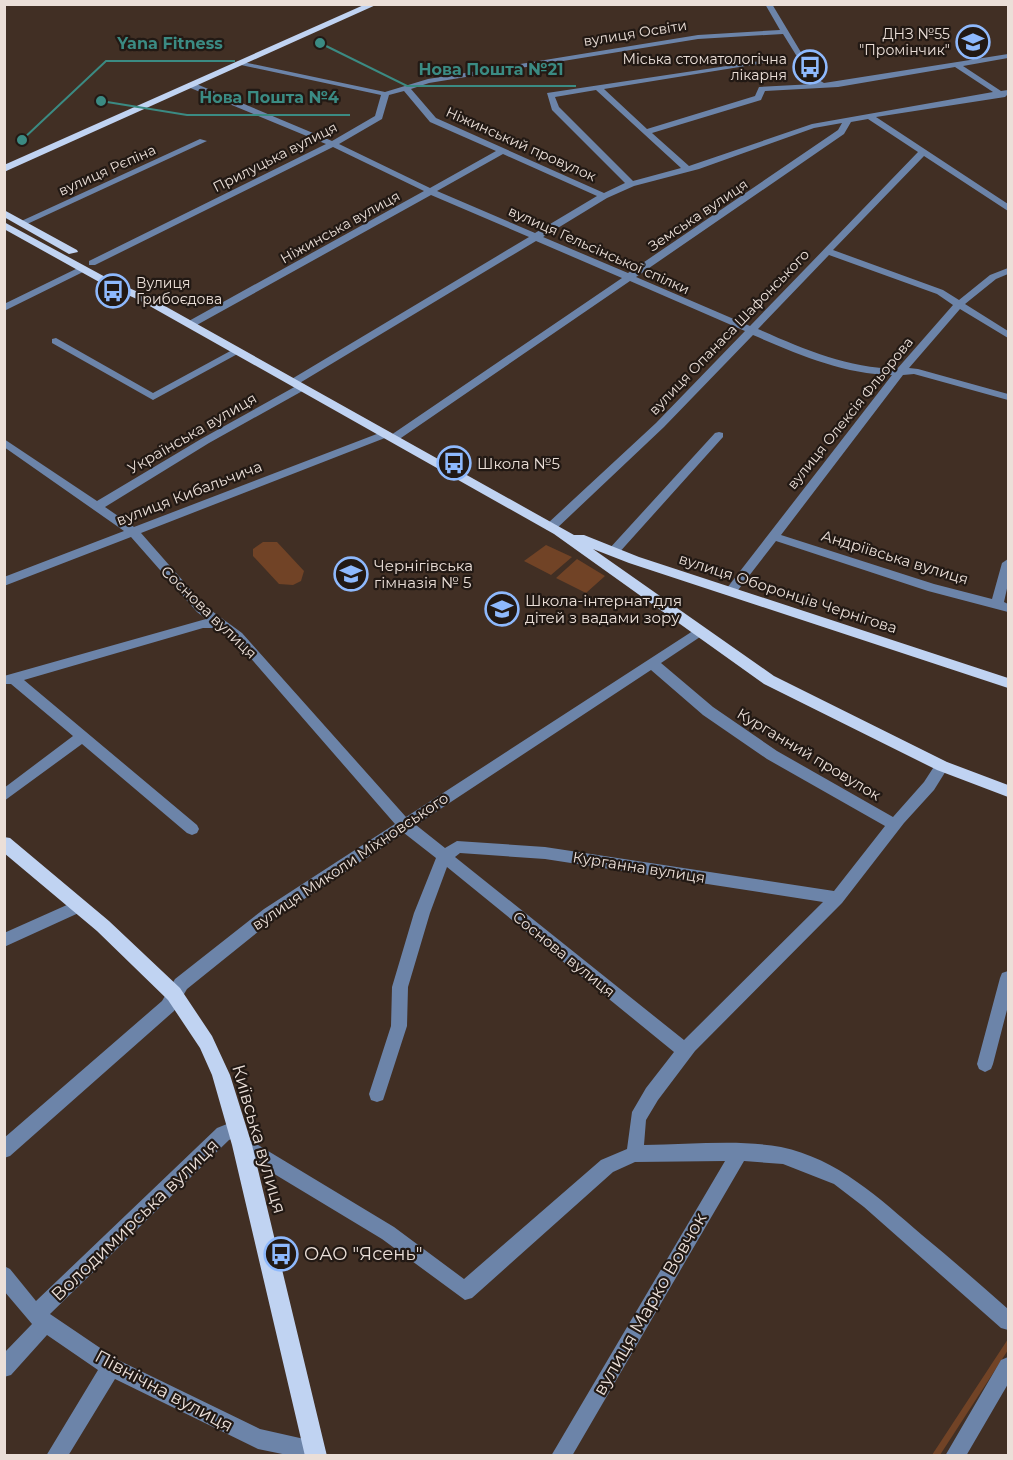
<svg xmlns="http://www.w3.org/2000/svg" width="1013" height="1460" font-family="Montserrat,sans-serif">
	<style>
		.green { fill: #714326 }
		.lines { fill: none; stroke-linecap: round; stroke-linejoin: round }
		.minor { fill: #6c84a9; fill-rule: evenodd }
		.major { fill: #c0d3f2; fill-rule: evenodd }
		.labels { text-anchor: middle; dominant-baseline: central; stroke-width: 4.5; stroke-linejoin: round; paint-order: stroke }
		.far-street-label { font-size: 14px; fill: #ebdfd8; stroke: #221914 }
		.far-poi-label { font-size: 14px; fill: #ebdfd8; stroke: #221914; text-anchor: end }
		.street-label { font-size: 15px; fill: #ebdfd8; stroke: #221914 }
		.poi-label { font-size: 15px; fill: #ebdfd8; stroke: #221914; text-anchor: start }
		.near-street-label { font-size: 18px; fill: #ebdfd8; stroke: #221914 }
		.near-poi-label { font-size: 18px; fill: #ebdfd8; stroke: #221914; text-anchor: start }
		.leader { fill: none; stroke: #3b8b83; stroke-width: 2 }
		.callout-dot { fill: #3b8b83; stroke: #221914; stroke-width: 2 }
		.callout-label { font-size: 16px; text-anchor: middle; font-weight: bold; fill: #3b8b83; stroke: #221914; stroke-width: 4.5; stroke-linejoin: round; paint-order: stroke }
	</style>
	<rect width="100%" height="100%" fill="#412f24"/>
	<path class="green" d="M 263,542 L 277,542 L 304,571 L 301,581 L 293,585 L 279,584 L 253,556 L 253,549 Z
		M 546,545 L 572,557 L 551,575 L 524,561 Z
		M 577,559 L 605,576 L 586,593 L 556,578 Z
		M 1008,1339 L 1008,1350 L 940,1455 L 932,1455 Z"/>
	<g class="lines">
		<path class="minor" d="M 765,4 L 772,4 L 817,79 L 824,83 L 1008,54 L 1008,58 L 963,66 L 1001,91 L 1008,90 L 1008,94 L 1005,97 L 876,117 L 1008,204 L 1008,211 L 924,156 L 833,250 L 943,290 L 959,300 L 990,275 L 1008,268 L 1008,274 L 996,279 L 965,304 L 1008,331 L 1008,338 L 960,309 L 909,368 L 918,369 L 1008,394 L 1008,400 L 914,374 L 903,375 L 781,535 L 934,584 L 992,599 L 1002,563 L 1008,559 L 1008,584 L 1004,602 L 1008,604 L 1008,612 L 928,591 L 776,541 L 735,594 L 727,594 L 725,591 L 727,588 L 892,375 C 843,374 797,354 753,335 L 664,427 L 555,530 L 547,530 L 545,527 L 547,524 L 656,423 L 745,331 L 630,281 L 398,440 L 390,440 L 390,436 L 141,533 L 205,606 L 242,633 L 406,817 L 699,627 L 703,629 L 705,632 L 703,635 L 661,663 L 713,707 L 777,751 L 893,817 L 924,782 L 937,762 L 947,762 L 949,766 L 934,790 L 904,823 L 842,903 L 695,1051 L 658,1100 L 646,1120 L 644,1145 C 689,1145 737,1139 781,1147 C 838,1159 879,1198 922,1235 C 951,1259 980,1284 1008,1309 L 1008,1330 L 1001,1328 L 864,1207 L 834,1184 L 783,1164 L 744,1161 L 572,1456 L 551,1456 L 725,1161 L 635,1162 L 613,1172 L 472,1298 L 465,1300 L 382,1239 L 236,1151 L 233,1145 L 236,1139 L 242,1137 L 248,1139 L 394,1227 L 464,1279 L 601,1160 L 627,1149 L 632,1112 L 646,1088 L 674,1052 L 447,867 L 430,913 L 408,987 L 407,1026 L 385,1094 L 383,1100 L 377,1102 L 371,1100 L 369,1094 L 391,1026 L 392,987 L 414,913 L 436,858 L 404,833 L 274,919 L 187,989 L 174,1011 L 10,1156 L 4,1158 L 4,1138 L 162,1001 L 175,979 L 264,909 L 395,824 L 234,639 L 218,628 L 203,628 L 24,680 L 197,825 L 199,829 L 197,833 L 192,835 L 187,833 L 82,744 L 4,801 L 4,788 L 73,736 L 11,684 L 4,684 L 4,676 L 206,619 L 197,612 L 131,537 L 4,586 L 4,577 L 124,531 L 4,447 L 4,439 L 97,501 L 201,439 L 298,385 L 306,385 L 306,389 L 209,443 L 105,507 L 134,527 L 382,432 L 390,432 L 391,435 L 622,278 L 536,241 L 298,384 L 290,384 L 290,380 L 529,237 L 431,195 L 195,326 L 187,326 L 187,322 L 424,191 L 333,147 L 95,265 L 89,265 L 89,261 L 326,144 L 188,87 L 188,83 L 194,83 L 332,141 L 375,116 L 381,95 L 241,65 L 237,63 L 238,61 L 385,92 L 428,79 L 698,35 L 780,30 ZM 783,34 L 814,84 L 759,87 L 755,96 L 647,129 L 604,89 L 764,63 L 760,61 L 547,93 L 552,110 L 625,183 L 604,193 L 436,118 L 411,89 L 429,83 L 698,39 ZM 955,67 L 993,92 L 812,124 L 689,166 L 652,133 L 761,100 L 765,91 L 838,87 ZM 596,90 L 681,168 L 633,181 L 559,107 L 555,97 ZM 404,91 L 430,122 L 496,151 L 430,188 L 339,144 L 382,119 L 389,95 ZM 868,119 L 918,152 L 750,326 L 636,277 L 844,134 L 851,122 ZM 842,123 L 838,130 L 628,273 L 543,237 L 607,198 L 634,186 L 699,169 L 814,128 ZM 503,154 L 597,196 L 535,233 L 437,191 ZM 829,255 L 937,294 L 953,305 L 897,369 C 847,368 803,349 758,329 ZM 651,670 L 703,715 L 767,759 L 885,826 L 834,891 L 545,847 L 457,841 L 445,848 L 416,825 ZM 460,853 L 545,859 L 823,902 L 684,1040 L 455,857 Z
			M 200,139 L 207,141 L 25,225 L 17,223 Z
			M 82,266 L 87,269 L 85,271 L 4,311 L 4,304 Z
			M 56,338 L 153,393 L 234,349 L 238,348 L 243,351 L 153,400 L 52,343 L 52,339 Z
			M 719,432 L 723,433 L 723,437 L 617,555 L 609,555 L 607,552 L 609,549 L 715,433 Z
			M 78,900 L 83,901 L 86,906 L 83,911 L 4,947 L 4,933 Z
			M 1008,971 L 1008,1006 L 993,1064 L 991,1069 L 985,1072 L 979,1069 L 977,1064 L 1000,978 L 1002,973 Z
			M 237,1120 L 243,1122 L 246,1128 L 243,1134 L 229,1140 L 50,1314 L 118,1360 L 260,1429 L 322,1443 L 325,1450 L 323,1456 L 292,1456 L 258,1449 L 115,1379 L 68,1456 L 46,1456 L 98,1370 L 47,1335 L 11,1375 L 4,1377 L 4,1353 L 32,1324 L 4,1291 L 4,1266 L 10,1269 L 36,1301 L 217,1128 Z
			M 1008,1357 L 1008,1384 L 966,1456 L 945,1456 L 1001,1360 Z"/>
		<path class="major" d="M 366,4 L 378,4 L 4,172 L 4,165 Z
			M 4,210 L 77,250 L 78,252 L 69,254 L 4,217 Z
			M 4,222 L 109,279 L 147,296 L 574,535 L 584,535 L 639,557 L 1008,678 L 1008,688 L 629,563 L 593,549 L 774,676 L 947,762 L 1008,785 L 1008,797 L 937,770 L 764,684 L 554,534 L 139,300 L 101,283 L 4,229 Z
			M 4,837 L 10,838 L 109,921 L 180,988 L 212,1036 L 230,1075 L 252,1145 L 327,1456 L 305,1456 L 232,1145 L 212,1075 L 200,1048 L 168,1000 L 97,931 L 4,853 Z"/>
	</g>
	<defs>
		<symbol id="school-ring" viewBox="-11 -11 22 22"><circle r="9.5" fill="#221914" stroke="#8eb9fd" stroke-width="1.5"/><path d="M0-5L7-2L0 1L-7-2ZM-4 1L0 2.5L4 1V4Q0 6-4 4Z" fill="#8eb9fd"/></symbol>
		<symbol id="bus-ring" viewBox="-11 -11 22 22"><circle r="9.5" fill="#221914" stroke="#8eb9fd" stroke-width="1.5"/><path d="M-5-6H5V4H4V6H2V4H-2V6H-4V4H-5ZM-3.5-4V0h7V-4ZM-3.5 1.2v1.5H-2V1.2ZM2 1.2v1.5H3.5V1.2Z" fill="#8eb9fd"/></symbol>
	</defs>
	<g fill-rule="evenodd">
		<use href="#school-ring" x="954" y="23" width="38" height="38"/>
		<use href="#bus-ring" x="791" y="48" width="38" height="38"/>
		<use href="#bus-ring" x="94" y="272" width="38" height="38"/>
		<use href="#bus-ring" x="435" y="444" width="38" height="38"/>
		<use href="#school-ring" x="332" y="555" width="38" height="38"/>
		<use href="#school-ring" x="483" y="590" width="38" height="38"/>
		<use href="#bus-ring" x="262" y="1235" width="38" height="38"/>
	</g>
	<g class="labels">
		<g class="far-street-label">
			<text transform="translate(635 33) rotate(-9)">вулиця Освіти</text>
			<text transform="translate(521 144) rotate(24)">Ніжинський провулок</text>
			<text transform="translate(275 157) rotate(-27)">Прилуцька вулиця</text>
			<text transform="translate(107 170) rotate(-24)">вулиця Рєпіна</text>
			<text transform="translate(698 215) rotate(-34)">Земська вулиця</text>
			<text transform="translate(340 227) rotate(-29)">Ніжинська вулиця</text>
			<text transform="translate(599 250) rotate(24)">вулиця Гельсінської спілки</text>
			<text transform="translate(729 332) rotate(-46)">вулиця Опанаса Шафонського</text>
			<text transform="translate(850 413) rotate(-51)">вулиця Олексія Фльорова</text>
		</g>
		<g class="far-poi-label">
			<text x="950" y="34">ДНЗ №55<tspan x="950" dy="16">"Промінчик"</tspan></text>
			<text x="787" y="59">Міська стоматологічна<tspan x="787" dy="16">лікарня</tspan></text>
			<text x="136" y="283" text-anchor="start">Вулиця<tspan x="136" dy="16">Грибоєдова</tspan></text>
		</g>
		<g class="street-label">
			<text transform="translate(192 433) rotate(-30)">Українська вулиця</text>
			<text transform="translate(189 493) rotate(-21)">вулиця Кибальчича</text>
			<text transform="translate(895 557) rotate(17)">Андріївська вулиця</text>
			<text transform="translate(788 593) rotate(18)">вулиця Оборонців Чернігова</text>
			<text transform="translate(209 612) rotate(44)">Соснова вулиця</text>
			<text transform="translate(809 754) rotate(31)">Курганний провулок</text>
			<text transform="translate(350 861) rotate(-34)">вулиця Миколи Міхновського</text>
			<text transform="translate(639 867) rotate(9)">Курганна вулиця</text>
			<text transform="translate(564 954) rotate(39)">Соснова вулиця</text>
		</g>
		<g class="poi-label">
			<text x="477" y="463">Школа №5</text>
			<text x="374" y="565">Чернігівська<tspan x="374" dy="17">гімназія № 5</tspan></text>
			<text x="525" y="600">Школа-інтернат для<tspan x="525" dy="17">дітей з вадами зору</tspan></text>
		</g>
		<g class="near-street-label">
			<text transform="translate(259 1139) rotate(74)">Київська вулиця</text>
			<text transform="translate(135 1220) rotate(-44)">Володимирська вулиця</text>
			<text transform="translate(650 1304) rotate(-60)">вулиця Марко Вовчок</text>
			<text transform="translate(164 1391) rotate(28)">Північна вулиця</text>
		</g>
		<g class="near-poi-label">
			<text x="304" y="1254">ОАО "Ясень"</text>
		</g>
	</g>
	<path class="leader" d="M22 140L106 61H235M320 43L407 86H576M101 101L187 115H350"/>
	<g class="callout-dot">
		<circle cx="22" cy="140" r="6"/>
		<circle cx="320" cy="43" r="6"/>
		<circle cx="101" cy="101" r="6"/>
	</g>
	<g class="callout-label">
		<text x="170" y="49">Yana Fitness</text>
		<text x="491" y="75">Нова Пошта №21</text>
		<text x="269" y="103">Нова Пошта №4</text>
	</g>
	<rect width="1013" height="1460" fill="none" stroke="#ebdfd8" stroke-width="12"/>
</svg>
